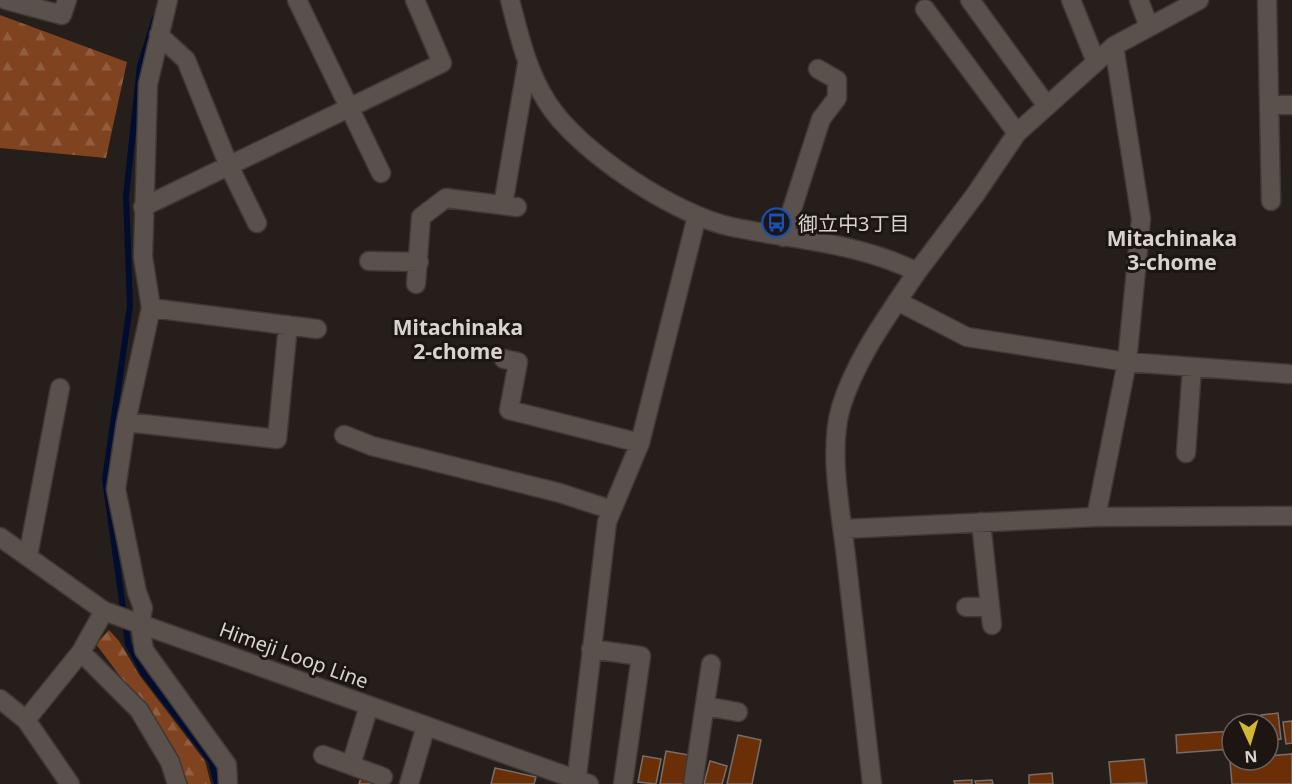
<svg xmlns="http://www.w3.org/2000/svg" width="1292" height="784" font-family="'Noto Sans','Noto Sans JP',sans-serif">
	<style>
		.forest { fill: url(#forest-firs) }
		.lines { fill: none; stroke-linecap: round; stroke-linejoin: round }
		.stream { stroke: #000c30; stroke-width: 6 }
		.building { fill: #6b2f08; stroke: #786e69; stroke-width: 1.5 }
		.street-casing { stroke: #3f3936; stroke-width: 21 }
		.secondary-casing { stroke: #3f3936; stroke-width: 21 }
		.street { stroke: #5a504c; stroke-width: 18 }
		.secondary { stroke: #5a504c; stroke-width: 18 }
		.labels { text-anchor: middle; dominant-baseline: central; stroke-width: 6; stroke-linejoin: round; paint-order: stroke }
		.poi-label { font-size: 20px; fill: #d9d3d0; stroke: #1d1511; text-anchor: start }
		.street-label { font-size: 20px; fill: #d9d3d0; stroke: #1d1511 }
		.neighbourhood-label { font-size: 21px; font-weight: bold; fill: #d9d3d0; stroke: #1d1511 }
	</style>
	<defs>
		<pattern id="forest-firs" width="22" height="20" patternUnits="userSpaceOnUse" patternTransform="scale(1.5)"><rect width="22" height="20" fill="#804320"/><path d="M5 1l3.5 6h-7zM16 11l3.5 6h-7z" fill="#915d3f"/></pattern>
	</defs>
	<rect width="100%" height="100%" fill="#261e1a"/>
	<path class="forest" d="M 0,15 L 127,62 L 106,158 L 0,148 Z
		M 109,630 L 119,641 L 140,676 L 205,761 L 211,784 L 188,784 L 175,750 L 96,644 Z"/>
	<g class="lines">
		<path class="stream" d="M 155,18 L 140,66 L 126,196 L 130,306 L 105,479 L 128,644 L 144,674 L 211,761 L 217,784"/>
	</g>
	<path class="building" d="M 1278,713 L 1281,739 L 1268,741 L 1268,724 L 1262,724 L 1261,715 Z
		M 1292,721 L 1292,743 L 1286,744 L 1283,722 Z
		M 1232,731 L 1232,749 L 1177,753 L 1176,735 Z
		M 738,735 L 761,740 L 752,784 L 727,784 Z
		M 666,751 L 689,755 L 684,784 L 660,784 Z
		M 1292,754 L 1292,784 L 1232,784 L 1230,761 L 1268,760 L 1268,756 Z
		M 643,756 L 661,759 L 656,784 L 638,782 Z
		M 1144,759 L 1147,783 L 1111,784 L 1109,762 Z
		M 710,761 L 727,766 L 722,784 L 704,784 Z
		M 495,768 L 536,777 L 534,784 L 491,784 Z
		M 1052,773 L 1053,784 L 1029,784 L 1029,775 Z
		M 361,778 L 384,784 L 359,784 Z
		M 972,780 L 972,784 L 955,784 L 954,781 Z
		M 992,780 L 993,784 L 976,784 L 975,781 Z"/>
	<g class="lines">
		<defs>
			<path id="street" d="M 6,0 L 62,15 L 67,0
				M 168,0 L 148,84 L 143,257 L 151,308 L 126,422 L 116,489 L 137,592 L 143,608 L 140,624 L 144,650 L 227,765 L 228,784
				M 297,0 L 381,173
				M 510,0 C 519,35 527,71 547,102 C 577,151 677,216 732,227 C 795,240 860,243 917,272 C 889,314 856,358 841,407 C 828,451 841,512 846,557 C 855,632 863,708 872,784
				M 970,0 L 1047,106
				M 1071,0 L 1096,62
				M 1139,0 L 1149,27
				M 1267,0 L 1271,201
				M 925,9 L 1017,133
				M 159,35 L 186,60 L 229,166 L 257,223
				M 1269,105 L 1292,105
				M 503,205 L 527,64
				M 143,207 L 442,63 L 415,0
				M 783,237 L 821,119 L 837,98 L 837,80 L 818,69
				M 369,261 L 419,262
				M 917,272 L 975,195 L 1017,133 L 1114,46 L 1199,0
				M 416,284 L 421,217 L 446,198 L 517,207
				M 897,301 L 967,337 L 1127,362 L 1289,374
				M 151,308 L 317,329
				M 504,359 L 518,362 L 509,410 L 640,443 L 607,522 L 576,784
				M 126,422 L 277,439 L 288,325
				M 344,435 L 372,446 L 560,493 L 612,510
				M 640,443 L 697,216
				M 1186,453 L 1192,367
				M 1096,517 L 1127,362 L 1141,219 L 1114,46
				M 981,522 L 992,625
				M 843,529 L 1096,517 L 1292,516
				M 28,556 L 60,388
				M 966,607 L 990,607
				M 591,649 L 641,656 L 623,784
				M 81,652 L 139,710 L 170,762 L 177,784
				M 0,699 L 26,720 L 70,784
				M 705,706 L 738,712
				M 26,720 L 81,652 L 104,611
				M 323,755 L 383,777
				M 351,765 L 369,706
				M 409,784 L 426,726
				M 693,784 L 711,664"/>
			<path id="secondary" d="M 0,537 L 104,611 L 589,784"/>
		</defs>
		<use href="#street" class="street-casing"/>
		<use href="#secondary" class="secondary-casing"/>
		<use href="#street" class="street"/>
		<use href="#secondary" class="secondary"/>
	</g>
	<defs>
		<symbol id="bus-ring" viewBox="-11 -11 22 22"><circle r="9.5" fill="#1d1511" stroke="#1a4fb4" stroke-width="1.5"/><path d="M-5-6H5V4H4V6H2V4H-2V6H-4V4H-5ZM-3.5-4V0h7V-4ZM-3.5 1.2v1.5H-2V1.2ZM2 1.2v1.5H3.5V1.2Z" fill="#1a4fb4"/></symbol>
	</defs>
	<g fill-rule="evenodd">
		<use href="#bus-ring" x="760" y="206" width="33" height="33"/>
	</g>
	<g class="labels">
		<g class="poi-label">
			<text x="798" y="223">御立中3丁目</text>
		</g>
		<g class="street-label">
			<text transform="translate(294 655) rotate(20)">Himeji Loop Line</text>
		</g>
		<g class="neighbourhood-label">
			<text x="1172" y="238">Mitachinaka<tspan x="1172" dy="24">3-chome</tspan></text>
			<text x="458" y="327">Mitachinaka<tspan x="458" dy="24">2-chome</tspan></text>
		</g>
	</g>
	<g transform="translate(1250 742) rotate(176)"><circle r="28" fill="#1d1511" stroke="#68615d" stroke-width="1.5"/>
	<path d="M0-4.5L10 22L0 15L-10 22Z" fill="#d1b736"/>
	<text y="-9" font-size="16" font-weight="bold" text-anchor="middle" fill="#d9d3d0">N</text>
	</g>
</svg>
